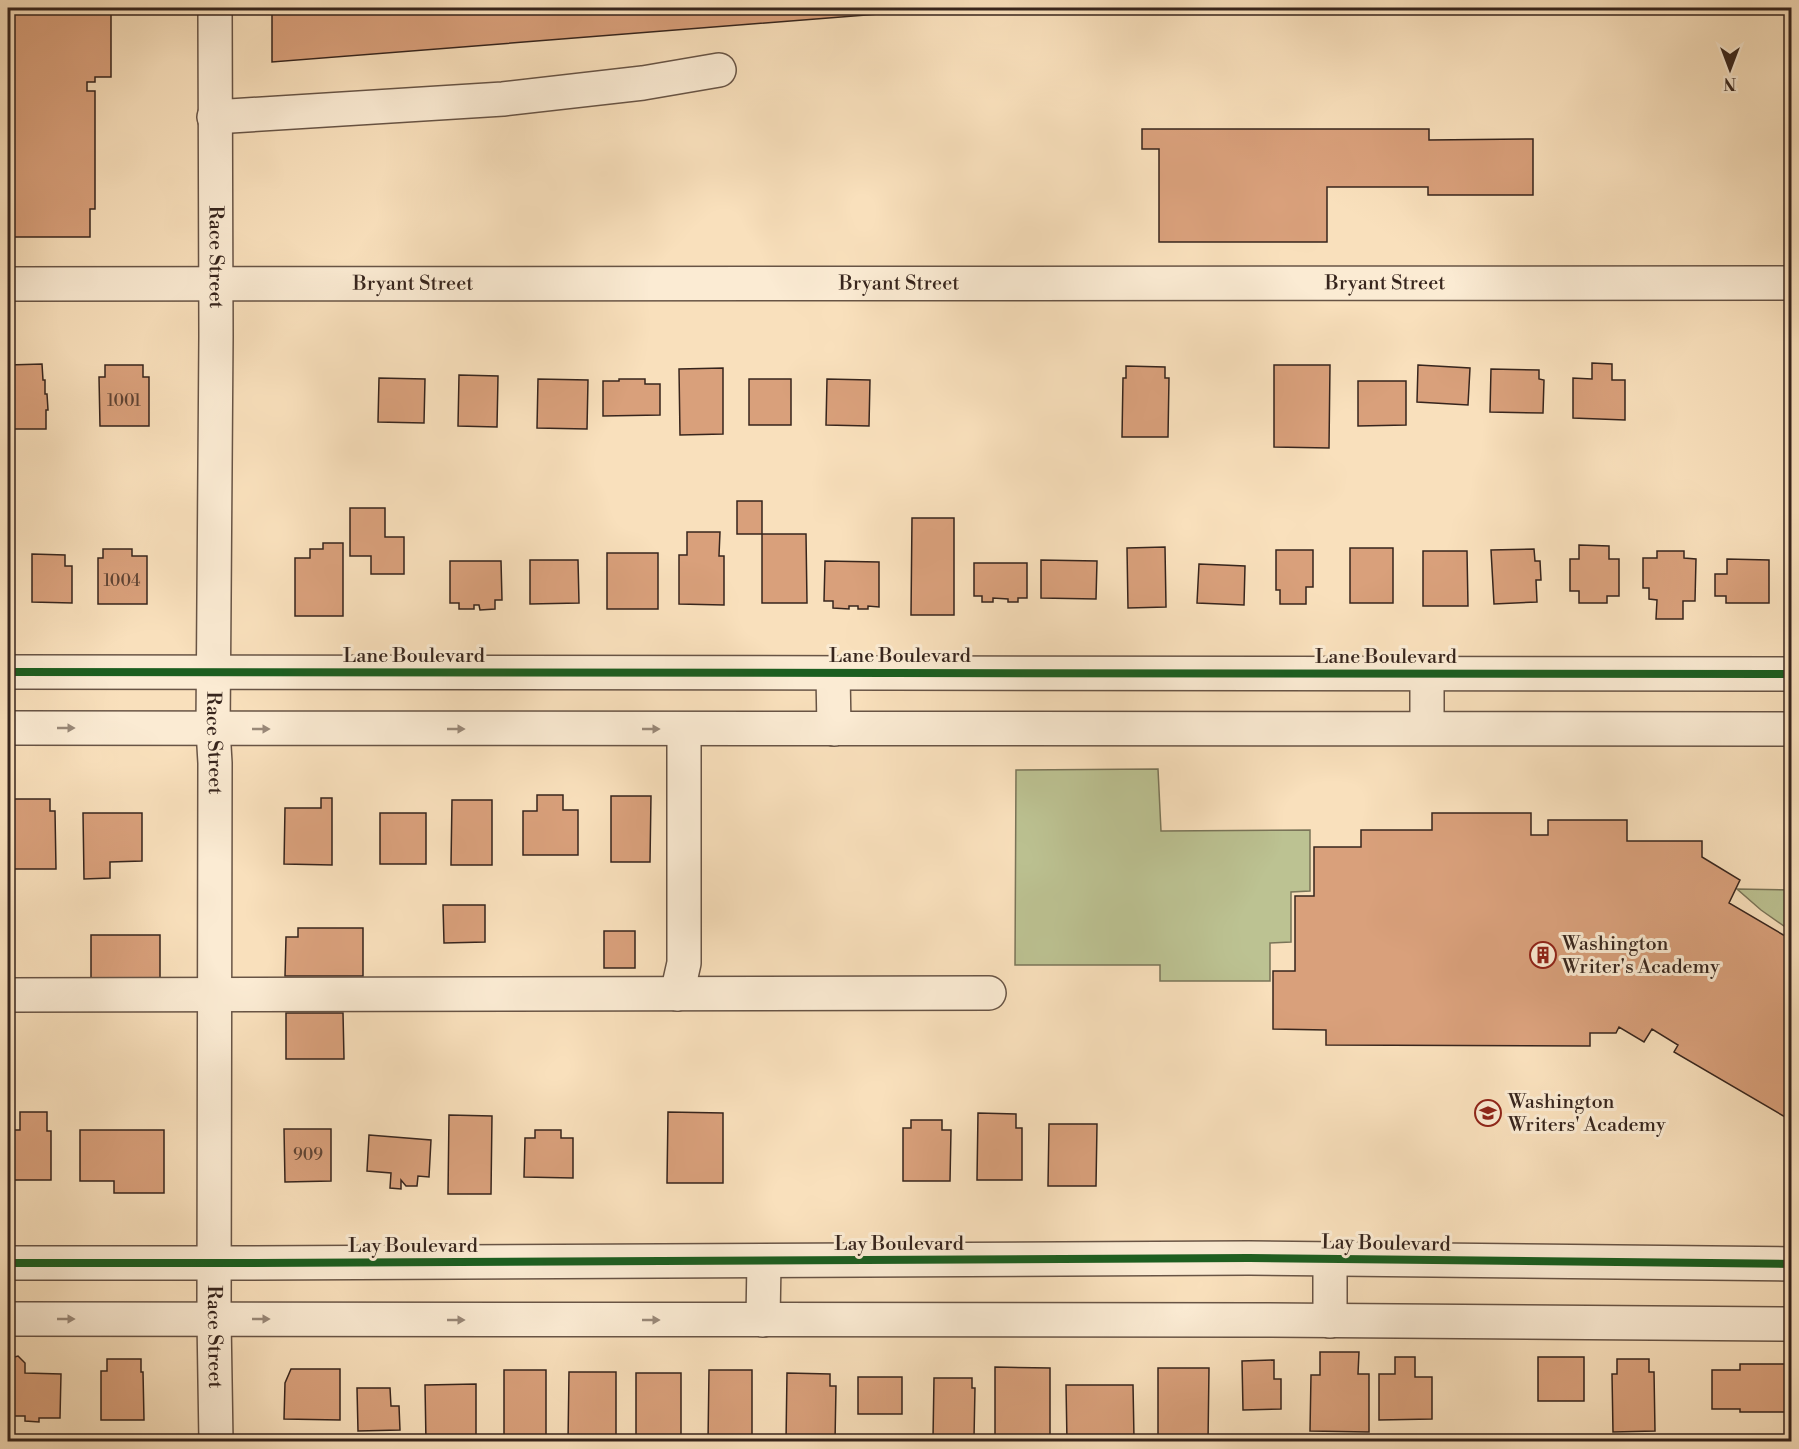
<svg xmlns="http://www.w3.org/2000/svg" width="1799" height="1449" font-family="'Libre Bodoni',serif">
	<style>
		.green { fill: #bcc292; stroke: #7a7458; stroke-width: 1.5 }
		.building { fill: #d9a07b; stroke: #37251d; stroke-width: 1.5 }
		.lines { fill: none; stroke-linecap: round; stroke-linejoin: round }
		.minor-casing { stroke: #685445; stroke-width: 36 }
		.minor { stroke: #fbebd3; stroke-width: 33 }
		.cycleway-casing { stroke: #fbebd3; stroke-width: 11 }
		.cycleway { stroke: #1b5e20; stroke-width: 8 }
		.oneway { fill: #998878 }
		.labels { text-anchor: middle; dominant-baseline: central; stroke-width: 6; stroke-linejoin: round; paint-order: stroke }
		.number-label { font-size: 16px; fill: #604434 }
		.street-label { font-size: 20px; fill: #37251d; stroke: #fbebd3 }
		.poi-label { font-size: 20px; fill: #37251d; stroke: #fbebd3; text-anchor: start }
	</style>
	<rect width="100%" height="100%" fill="#f9e0bc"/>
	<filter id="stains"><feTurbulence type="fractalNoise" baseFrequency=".00333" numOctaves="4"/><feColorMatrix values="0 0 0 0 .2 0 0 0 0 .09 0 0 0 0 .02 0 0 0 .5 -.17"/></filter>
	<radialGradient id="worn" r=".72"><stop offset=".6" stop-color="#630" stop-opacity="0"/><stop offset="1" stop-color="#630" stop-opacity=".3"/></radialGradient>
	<path class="green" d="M 1158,769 L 1161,831 L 1310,830 L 1310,891 L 1291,892 L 1291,942 L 1270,943 L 1270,981 L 1160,981 L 1160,965 L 1015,965 L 1016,770 Z
		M 1737,889 L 1791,890 L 1791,931 L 1761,910 Z"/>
	<path class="building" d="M 8,8 L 111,8 L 111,77 L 95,77 L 95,82 L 87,82 L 87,91 L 95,91 L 95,209 L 90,209 L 90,237 L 8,237 Z
		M 272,8 L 955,8 L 272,62 Z
		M 1142,129 L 1429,129 L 1429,140 L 1533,139 L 1533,195 L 1428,195 L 1428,187 L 1327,187 L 1327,242 L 1159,242 L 1159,149 L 1142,149 Z
		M 1592,363 L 1612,364 L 1612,380 L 1625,380 L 1625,420 L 1573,418 L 1573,378 L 1592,379 Z
		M 42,364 L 43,380 L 45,380 L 45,394 L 47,394 L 48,410 L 46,410 L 46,429 L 8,429 L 8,365 Z
		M 105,365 L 143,365 L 143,377 L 149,377 L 149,426 L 100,426 L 99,377 L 105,377 Z
		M 1274,365 L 1330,365 L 1329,448 L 1274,447 Z
		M 1418,365 L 1470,368 L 1468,405 L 1417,402 Z
		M 1126,366 L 1165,367 L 1165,378 L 1169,378 L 1168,437 L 1122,437 L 1123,378 L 1126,378 Z
		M 723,368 L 723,434 L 680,435 L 679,369 Z
		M 1491,369 L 1539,370 L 1539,379 L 1544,380 L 1543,413 L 1490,412 Z
		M 459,375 L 498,376 L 497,427 L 458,426 Z
		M 379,378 L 425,379 L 424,423 L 378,422 Z
		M 538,379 L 588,380 L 587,429 L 537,428 Z
		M 619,379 L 645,379 L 645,384 L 660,384 L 660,415 L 603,416 L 603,381 L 619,381 Z
		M 749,379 L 791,379 L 791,425 L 749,425 Z
		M 827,379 L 870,380 L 869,426 L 826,425 Z
		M 1358,381 L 1406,381 L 1406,425 L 1358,426 Z
		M 737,501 L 762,501 L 762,534 L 737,534 Z
		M 350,508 L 385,508 L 385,537 L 404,537 L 404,574 L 371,574 L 371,556 L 350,556 Z
		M 912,518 L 954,518 L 954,615 L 911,615 Z
		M 687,532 L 720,532 L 719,556 L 724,556 L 724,605 L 679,604 L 679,555 L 687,555 Z
		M 762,534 L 806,534 L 807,603 L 762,603 Z
		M 323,543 L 343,543 L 343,616 L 295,616 L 295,558 L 310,558 L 310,549 L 323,549 Z
		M 1579,545 L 1609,546 L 1609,559 L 1619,559 L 1619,596 L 1607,596 L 1607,603 L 1579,603 L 1579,591 L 1570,591 L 1570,559 L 1579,559 Z
		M 1165,547 L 1166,607 L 1128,608 L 1127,548 Z
		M 1350,548 L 1393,548 L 1393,603 L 1350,603 Z
		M 103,549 L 132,549 L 132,556 L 147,556 L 147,604 L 98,604 L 98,558 L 103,558 Z
		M 1534,549 L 1535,561 L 1540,561 L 1541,580 L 1536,580 L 1537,602 L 1494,604 L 1491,550 Z
		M 1276,550 L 1313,550 L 1313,587 L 1306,587 L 1306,604 L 1280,604 L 1280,590 L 1276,590 Z
		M 1423,551 L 1467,551 L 1468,606 L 1423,606 Z
		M 1657,551 L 1684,551 L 1684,558 L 1696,559 L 1695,601 L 1683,601 L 1683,619 L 1656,619 L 1657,600 L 1649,599 L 1649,588 L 1643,588 L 1643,558 L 1657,558 Z
		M 607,553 L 658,553 L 658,609 L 607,609 Z
		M 32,554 L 65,555 L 65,566 L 72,566 L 72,603 L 32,602 Z
		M 1727,559 L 1769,560 L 1769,603 L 1726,603 L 1726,596 L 1715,596 L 1715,574 L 1727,574 Z
		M 530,560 L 578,560 L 579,603 L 530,604 Z
		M 1041,560 L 1097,561 L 1096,599 L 1041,598 Z
		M 450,561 L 501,561 L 502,600 L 495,600 L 495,609 L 480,610 L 479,605 L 474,605 L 474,609 L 459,609 L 459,603 L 450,603 Z
		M 825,561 L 879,562 L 879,607 L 868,606 L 868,609 L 858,609 L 858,606 L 849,606 L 849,609 L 833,608 L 833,601 L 824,601 Z
		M 974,563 L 1027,563 L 1027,598 L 1018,598 L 1018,602 L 1008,602 L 1008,599 L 993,598 L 993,602 L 982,602 L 982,596 L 974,596 Z
		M 1199,564 L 1245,566 L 1244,605 L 1197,603 Z
		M 537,795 L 563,795 L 563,810 L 578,810 L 578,855 L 523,855 L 523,811 L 537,811 Z
		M 611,796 L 651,796 L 650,862 L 611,862 Z
		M 321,798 L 332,798 L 332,865 L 284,864 L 285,808 L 321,808 Z
		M 12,799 L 50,799 L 50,811 L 55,811 L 56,869 L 8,869 L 8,811 L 12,811 Z
		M 452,800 L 492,800 L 492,865 L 451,865 Z
		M 83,813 L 142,813 L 142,861 L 110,862 L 110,878 L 84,879 Z
		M 380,813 L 426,813 L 426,864 L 380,864 Z
		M 1432,813 L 1531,813 L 1531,835 L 1548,835 L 1548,820 L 1627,820 L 1627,841 L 1702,841 L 1702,857 L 1740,880 L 1729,903 L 1792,940 L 1792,1121 L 1674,1052 L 1678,1045 L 1652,1029 L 1644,1042 L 1619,1027 L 1616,1033 L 1590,1033 L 1590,1046 L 1326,1045 L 1326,1030 L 1273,1029 L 1273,971 L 1295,971 L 1295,896 L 1314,896 L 1314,847 L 1361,847 L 1361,830 L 1432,830 Z
		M 443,905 L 485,905 L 485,942 L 444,943 Z
		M 298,928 L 363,928 L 363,976 L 285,976 L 286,937 L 298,937 Z
		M 604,931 L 635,931 L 635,968 L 604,968 Z
		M 91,935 L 160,935 L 160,981 L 91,981 Z
		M 286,1013 L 343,1013 L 344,1059 L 286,1059 Z
		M 20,1112 L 47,1112 L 47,1131 L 51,1131 L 51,1180 L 10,1180 L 10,1130 L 20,1130 Z
		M 668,1112 L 723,1113 L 723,1183 L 667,1183 Z
		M 978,1113 L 1016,1114 L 1016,1128 L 1022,1128 L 1022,1180 L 977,1180 Z
		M 449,1115 L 492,1116 L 491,1194 L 448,1194 Z
		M 911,1120 L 942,1120 L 942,1130 L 951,1130 L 950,1181 L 903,1181 L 903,1128 L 911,1128 Z
		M 1049,1124 L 1097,1124 L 1096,1186 L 1048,1186 Z
		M 284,1129 L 331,1129 L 331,1181 L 285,1182 Z
		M 80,1130 L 164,1130 L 164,1193 L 114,1193 L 114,1181 L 80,1181 Z
		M 535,1130 L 561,1130 L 561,1138 L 573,1138 L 573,1178 L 524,1177 L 525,1138 L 535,1138 Z
		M 369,1135 L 431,1140 L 429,1177 L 418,1176 L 417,1186 L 406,1186 L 401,1180 L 401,1189 L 390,1188 L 391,1173 L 367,1171 Z
		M 1320,1352 L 1359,1352 L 1358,1374 L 1369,1374 L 1369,1432 L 1310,1431 L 1311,1375 L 1320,1375 Z
		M 18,1356 L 25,1363 L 25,1373 L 61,1374 L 60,1418 L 39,1418 L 39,1422 L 25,1421 L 25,1416 L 8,1416 L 8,1362 L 11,1358 Z
		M 1395,1357 L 1415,1357 L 1415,1377 L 1432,1377 L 1432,1419 L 1379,1420 L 1379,1374 L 1395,1374 Z
		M 1538,1357 L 1584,1357 L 1584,1401 L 1538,1401 Z
		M 107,1359 L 141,1359 L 141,1372 L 143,1372 L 144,1420 L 101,1420 L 101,1371 L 107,1371 Z
		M 1617,1359 L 1649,1359 L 1649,1372 L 1654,1372 L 1655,1431 L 1613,1432 L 1612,1374 L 1617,1374 Z
		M 1274,1360 L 1274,1379 L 1281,1379 L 1281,1409 L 1243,1410 L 1242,1361 Z
		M 1740,1364 L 1787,1364 L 1787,1412 L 1740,1412 L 1740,1409 L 1712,1409 L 1712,1370 L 1740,1370 Z
		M 995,1367 L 1050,1368 L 1050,1442 L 1019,1442 L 1019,1438 L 995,1438 Z
		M 1158,1368 L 1209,1368 L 1208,1442 L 1158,1442 Z
		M 291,1369 L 340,1369 L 340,1420 L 284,1419 L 285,1383 Z
		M 504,1370 L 546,1370 L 546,1442 L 504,1442 Z
		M 709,1370 L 752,1370 L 752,1442 L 708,1442 Z
		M 569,1372 L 616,1372 L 616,1442 L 568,1442 Z
		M 636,1373 L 681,1373 L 681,1438 L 636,1438 Z
		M 787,1373 L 830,1374 L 830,1386 L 836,1386 L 835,1442 L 786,1441 Z
		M 858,1377 L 902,1377 L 902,1414 L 858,1414 Z
		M 934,1378 L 972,1378 L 972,1388 L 975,1388 L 974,1438 L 933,1438 Z
		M 476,1384 L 476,1441 L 426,1442 L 425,1385 Z
		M 1066,1385 L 1133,1385 L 1134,1438 L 1115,1438 L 1115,1442 L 1067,1442 Z
		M 357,1388 L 390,1388 L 391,1406 L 399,1406 L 400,1430 L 358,1431 Z"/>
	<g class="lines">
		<defs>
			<g id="minor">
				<path id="s1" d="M 215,8 L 216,336 L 213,729 L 215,763 L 214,1319 L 216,1442"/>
				<path d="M 214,117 L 503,99 L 643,83 L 719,70"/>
				<path id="s2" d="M 8,284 L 1792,283"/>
				<path d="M 8,672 L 1792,674"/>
				<path d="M 833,673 L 834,729"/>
				<path d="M 1427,673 L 1427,728"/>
				<path d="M 8,728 L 1792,729"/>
				<path d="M 677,994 L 684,963 L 684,729"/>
				<path d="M 8,995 L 989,993"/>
				<path d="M 8,1263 L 251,1263 L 1249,1258 L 1792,1264"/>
				<path d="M 8,1319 L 1257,1320 L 1792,1324"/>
				<path d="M 763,1320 L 764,1261"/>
				<path d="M 1330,1321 L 1330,1260"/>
			</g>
		</defs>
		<use href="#minor" class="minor-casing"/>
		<use href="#minor" class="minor"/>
		<defs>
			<path id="cycleway" d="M 8,672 L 1792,674
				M 8,1263 L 251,1263 L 1249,1258 L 1792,1264"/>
		</defs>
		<use href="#cycleway" class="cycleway-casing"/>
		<use href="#cycleway" class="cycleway"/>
	</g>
	<defs><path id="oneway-solid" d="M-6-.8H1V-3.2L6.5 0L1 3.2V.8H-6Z" transform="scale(1.5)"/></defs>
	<g class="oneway">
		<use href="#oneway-solid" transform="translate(66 728)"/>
		<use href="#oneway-solid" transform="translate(261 729)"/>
		<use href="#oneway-solid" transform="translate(456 729)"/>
		<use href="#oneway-solid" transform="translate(651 729)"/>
		<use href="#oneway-solid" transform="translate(66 1319)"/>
		<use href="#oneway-solid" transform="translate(261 1319)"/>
		<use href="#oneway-solid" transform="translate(456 1320)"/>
		<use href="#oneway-solid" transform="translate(651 1320)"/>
	</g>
	<defs>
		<symbol id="building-ring" viewBox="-11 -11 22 22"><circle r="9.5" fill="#fbebd3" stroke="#8f2418" stroke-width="1.5"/><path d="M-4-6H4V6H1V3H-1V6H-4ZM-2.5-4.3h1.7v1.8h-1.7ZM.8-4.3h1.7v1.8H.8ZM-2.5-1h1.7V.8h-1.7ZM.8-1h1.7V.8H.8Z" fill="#8f2418"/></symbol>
		<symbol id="school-ring" viewBox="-11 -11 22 22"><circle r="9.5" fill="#fbebd3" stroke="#8f2418" stroke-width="1.5"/><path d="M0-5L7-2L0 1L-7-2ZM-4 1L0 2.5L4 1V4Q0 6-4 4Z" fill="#8f2418"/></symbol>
	</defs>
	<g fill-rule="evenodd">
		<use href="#building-ring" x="1528" y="940" width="30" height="30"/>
		<use href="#school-ring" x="1473" y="1098" width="30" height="30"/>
	</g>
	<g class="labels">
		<g class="number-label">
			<text x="124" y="401">1001</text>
			<text x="122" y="581">1004</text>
			<text x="308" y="1155">909</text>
		</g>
		<g class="street-label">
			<text stroke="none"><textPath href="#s1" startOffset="249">Race Street</textPath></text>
			<text stroke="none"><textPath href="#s2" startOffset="891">Bryant Street</textPath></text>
			<text stroke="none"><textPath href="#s2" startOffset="1377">Bryant Street</textPath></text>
			<text stroke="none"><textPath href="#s2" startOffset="405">Bryant Street</textPath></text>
			<text x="414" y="656">Lane Boulevard</text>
			<text x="900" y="656">Lane Boulevard</text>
			<text x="1386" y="657">Lane Boulevard</text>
			<text stroke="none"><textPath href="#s1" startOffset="735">Race Street</textPath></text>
			<text x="899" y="1244">Lay Boulevard</text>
			<text transform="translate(1386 1244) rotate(1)">Lay Boulevard</text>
			<text x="413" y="1246">Lay Boulevard</text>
			<text stroke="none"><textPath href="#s1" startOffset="1329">Race Street</textPath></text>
		</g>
		<g class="poi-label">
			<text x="1562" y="944">Washington<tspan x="1562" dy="23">Writer's Academy</tspan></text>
			<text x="1508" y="1102">Washington<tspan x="1508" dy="23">Writers' Academy</tspan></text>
		</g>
	</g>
	<rect width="1799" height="1449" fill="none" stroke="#f9e0bc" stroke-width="30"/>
	<rect x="9" y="9" width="1781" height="1431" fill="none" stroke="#37251d" stroke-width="3"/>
	<rect x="15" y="15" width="1769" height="1419" fill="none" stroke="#37251d" stroke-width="1.5"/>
	<g transform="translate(1730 69) rotate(180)" stroke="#fbebd3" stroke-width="4.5" paint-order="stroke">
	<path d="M0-4.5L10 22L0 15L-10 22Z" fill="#37251d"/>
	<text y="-9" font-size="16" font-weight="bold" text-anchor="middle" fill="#37251d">N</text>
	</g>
	<rect width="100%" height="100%" filter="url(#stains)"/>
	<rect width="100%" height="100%" fill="url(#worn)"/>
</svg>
